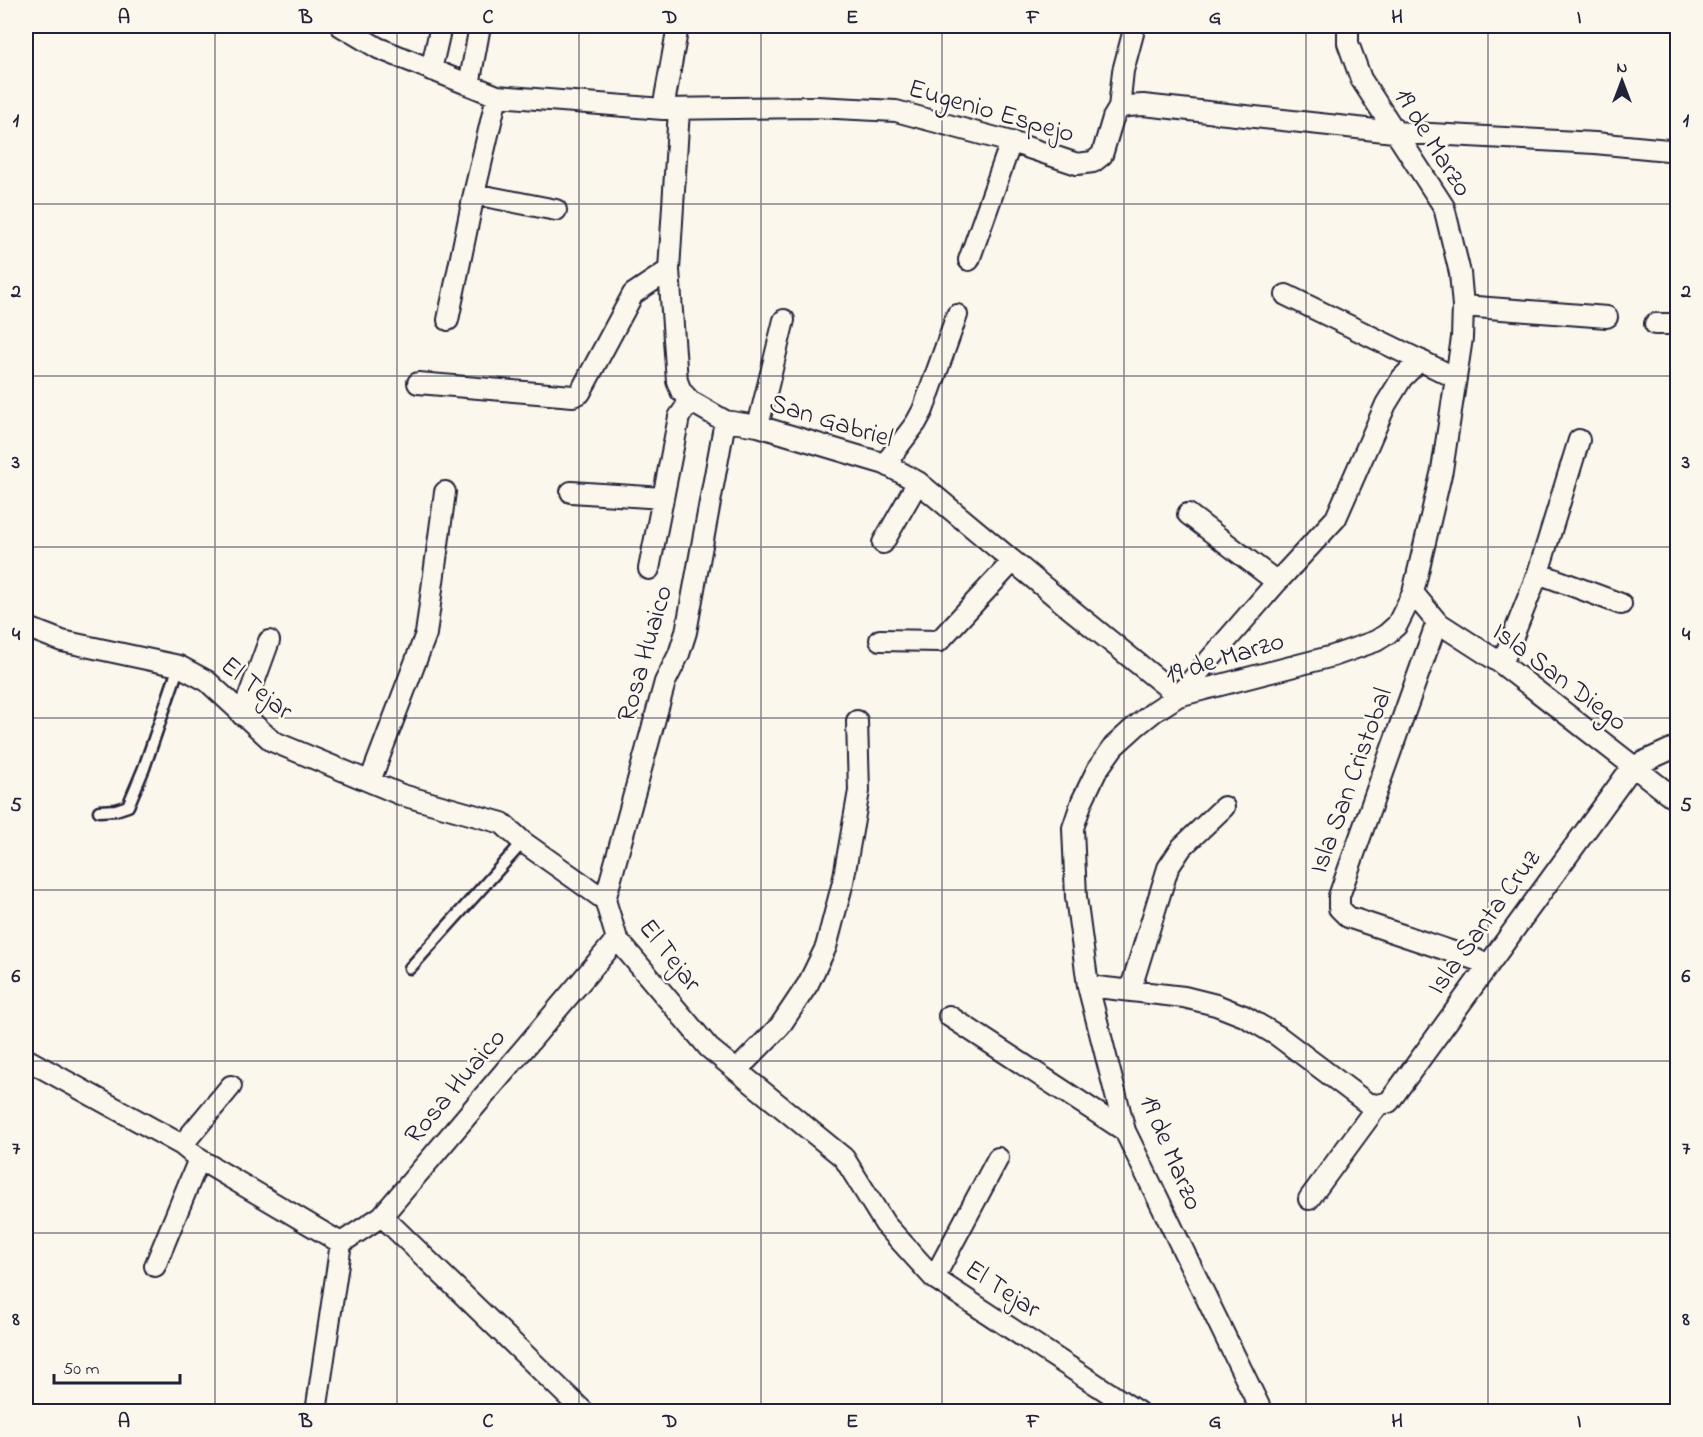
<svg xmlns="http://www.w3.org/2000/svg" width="1703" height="1437" font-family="'Indie Flower',sans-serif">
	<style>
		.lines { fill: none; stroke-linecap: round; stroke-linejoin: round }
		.lane-casing { stroke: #22223b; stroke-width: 15 }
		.street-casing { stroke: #22223b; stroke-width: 24 }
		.lane { stroke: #fbf7ec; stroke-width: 10 }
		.street { stroke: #fbf7ec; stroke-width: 20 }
		.grid { fill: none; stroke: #22223b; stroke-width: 1.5; stroke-opacity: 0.55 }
		.labels { text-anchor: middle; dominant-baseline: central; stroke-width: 5; stroke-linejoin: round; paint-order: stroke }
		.street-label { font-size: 27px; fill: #22223b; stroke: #fbf7ec }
		.neatline { fill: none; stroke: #22223b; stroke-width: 2 }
		.grid-label { font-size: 20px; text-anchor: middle; font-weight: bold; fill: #22223b }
	</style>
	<rect width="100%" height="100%" fill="#fbf7ec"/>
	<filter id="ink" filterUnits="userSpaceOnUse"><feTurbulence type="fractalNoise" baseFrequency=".0167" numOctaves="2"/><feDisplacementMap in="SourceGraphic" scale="12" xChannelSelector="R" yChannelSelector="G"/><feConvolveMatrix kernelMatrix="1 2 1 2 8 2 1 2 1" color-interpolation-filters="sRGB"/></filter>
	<g filter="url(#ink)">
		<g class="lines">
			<defs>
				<path id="lane" d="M 99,811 L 116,810 L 128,806 L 144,768 L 179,666
					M 410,968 L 523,842"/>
				<path id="street" d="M 341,26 L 378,48 L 497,96 L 663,109 L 816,107 L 896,111 L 1011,142 L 1077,164 L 1093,162 L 1102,155 L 1113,118 L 1119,108 L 1128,106 L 1143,105 L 1394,132 L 1595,143 L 1678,151
					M 431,70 L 441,26
					M 469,85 L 480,26
					M 497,96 L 474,194 L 556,210
					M 1119,108 L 1123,71 L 1135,26
					M 663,109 L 678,26
					M 679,110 L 669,270 L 677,381 L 681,391 L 690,401 L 725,421 L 758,426 L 885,464 L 918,482 L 1068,607 L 1178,696 L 1277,582 L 1336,518 L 1386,404 L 1402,378 L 1420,360
					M 969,260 L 1011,142
					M 1286,295 L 1456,378
					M 1463,306 L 1607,317
					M 448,320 L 474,194
					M 1655,324 L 1678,324
					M 418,383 L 573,396 L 580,393 L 633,294 L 669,270
					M 758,426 L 784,320
					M 885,464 L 916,423 L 923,410 L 957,315
					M 571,492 L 663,498
					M 1188,514 L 1277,582
					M 883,543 L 918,482
					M 649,569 L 679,417 L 690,401
					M 1538,573 L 1621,604
					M 1413,593 L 1437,622 L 1502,664 L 1678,801
					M 1437,622 L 1339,896 L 1339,908 L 1348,917 L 1489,964
					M 26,627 L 62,641 L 179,666 L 207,681 L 272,741 L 402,795 L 502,823 L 523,842 L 605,900 L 617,939 L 709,1048 L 844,1158 L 885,1224 L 934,1278 L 1138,1412
					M 880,640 L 939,641 L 1013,561
					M 1502,664 L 1538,573 L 1579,440
					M 242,715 L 269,641
					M 370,781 L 426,634 L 445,492
					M 605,900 L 665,682 L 679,654 L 686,632 L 725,421
					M 1088,986 L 1184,997 L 1216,1005 L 1244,1016 L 1278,1036 L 1367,1103 L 1378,1105 L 1389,1102 L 1632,767 L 1678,746
					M 1130,991 L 1168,868 L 1182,847 L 1224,807
					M 949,1016 L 1125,1131
					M 26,1059 L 182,1145 L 199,1159 L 341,1243
					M 737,1070 L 780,1026 L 808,984 L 826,947 L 843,882 L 859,791 L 857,721
					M 182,1145 L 231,1086
					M 1309,1199 L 1378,1105
					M 382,1216 L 584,1412
					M 155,1266 L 199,1159
					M 934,1278 L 998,1158
					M 316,1412 L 341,1243 L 382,1216 L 617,939
					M 1262,1412 L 1125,1131 L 1088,986 L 1076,897 L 1073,828 L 1082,801 L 1097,770 L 1114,746 L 1135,727 L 1155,711 L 1178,696 L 1333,656 L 1376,641 L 1387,634 L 1397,625 L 1413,593 L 1442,470 L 1456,378 L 1462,338 L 1463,306 L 1460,273 L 1444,207 L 1361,79 L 1348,43 L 1348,26"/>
			</defs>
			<use href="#lane" class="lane-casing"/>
			<use href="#street" class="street-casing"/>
			<use href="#lane" class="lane"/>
			<use href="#street" class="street"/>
		</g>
	</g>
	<path class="grid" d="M 215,26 L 215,1412M 397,26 L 397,1412M 579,26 L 579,1412M 761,26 L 761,1412M 942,26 L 942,1412M 1124,26 L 1124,1412M 1306,26 L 1306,1412M 1488,26 L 1488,1412M 26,204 L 1678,204M 26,376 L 1678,376M 26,547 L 1678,547M 26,718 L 1678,718M 26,890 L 1678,890M 26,1061 L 1678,1061M 26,1233 L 1678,1233"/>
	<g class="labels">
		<g class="street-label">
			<text transform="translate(991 112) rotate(16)">Eugenio Espejo</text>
			<text transform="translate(1432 143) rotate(58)">19 de Marzo</text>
			<text transform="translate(831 422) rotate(17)">San Gabriel</text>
			<text transform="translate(646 654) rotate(-74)">Rosa Huaico</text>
			<text transform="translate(1225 659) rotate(-17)">19 de Marzo</text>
			<text transform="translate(1559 678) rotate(37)">Isla San Diego</text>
			<text transform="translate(256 689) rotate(39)">El Tejar</text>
			<text transform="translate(1352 781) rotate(-70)">Isla San Cristobal</text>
			<text transform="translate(1485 923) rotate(-54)">Isla Santa Cruz</text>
			<text transform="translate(669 956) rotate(52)">El Tejar</text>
			<text transform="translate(456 1087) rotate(-50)">Rosa Huaico</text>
			<text transform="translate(1170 1153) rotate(67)">19 de Marzo</text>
			<text transform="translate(1002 1290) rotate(33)">El Tejar</text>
		</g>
	</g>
	<rect width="1703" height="1437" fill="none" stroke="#fbf7ec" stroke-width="66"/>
	<g transform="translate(1622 81)" stroke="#fbf7ec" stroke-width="4.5" paint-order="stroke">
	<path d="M0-4.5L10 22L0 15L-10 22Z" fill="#22223b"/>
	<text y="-9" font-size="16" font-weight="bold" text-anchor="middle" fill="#22223b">N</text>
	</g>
	<path d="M54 1374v9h126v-9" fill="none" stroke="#22223b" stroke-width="3"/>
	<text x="63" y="1374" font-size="18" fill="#22223b" stroke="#fbf7ec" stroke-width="4.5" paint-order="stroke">50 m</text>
	<rect x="33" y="33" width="1637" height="1371" class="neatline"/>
	<g class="grid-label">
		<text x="124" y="23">A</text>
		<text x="306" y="23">B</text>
		<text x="488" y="23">C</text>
		<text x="670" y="23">D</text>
		<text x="852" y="23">E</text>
		<text x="1033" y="23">F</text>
		<text x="1215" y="23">G</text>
		<text x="1397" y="23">H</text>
		<text x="1579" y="23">I</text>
		<text x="16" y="126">1</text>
		<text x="1686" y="126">1</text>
		<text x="16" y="297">2</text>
		<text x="1686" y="297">2</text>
		<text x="16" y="468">3</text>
		<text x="1686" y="468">3</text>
		<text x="16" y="640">4</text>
		<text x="1686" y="640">4</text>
		<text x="16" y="811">5</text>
		<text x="1686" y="811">5</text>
		<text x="16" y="982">6</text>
		<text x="1686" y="982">6</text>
		<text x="16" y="1154">7</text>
		<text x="1686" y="1154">7</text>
		<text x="16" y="1325">8</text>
		<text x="1686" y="1325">8</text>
		<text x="124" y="1427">A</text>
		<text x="306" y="1427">B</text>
		<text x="488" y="1427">C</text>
		<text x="670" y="1427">D</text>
		<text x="852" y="1427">E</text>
		<text x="1033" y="1427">F</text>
		<text x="1215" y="1427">G</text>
		<text x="1397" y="1427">H</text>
		<text x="1579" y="1427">I</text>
	</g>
</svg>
